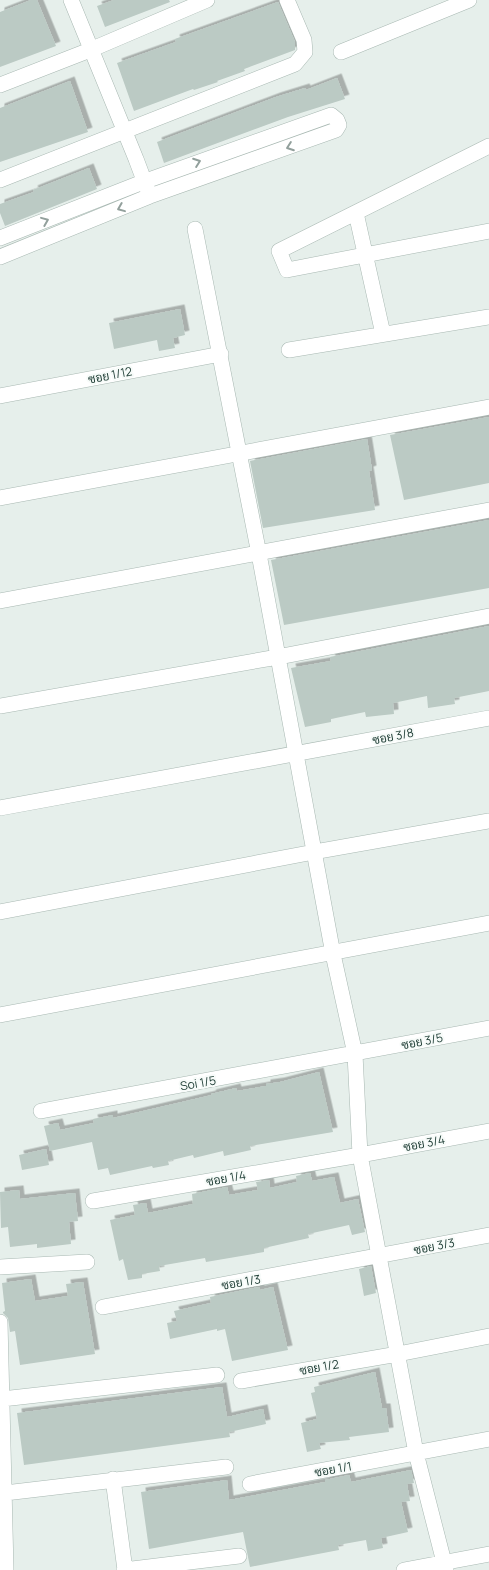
<svg xmlns="http://www.w3.org/2000/svg" width="489" height="1570" font-family="Manrope,Sarabun,sans-serif">
	<style>
		.building { fill: #bbcac4; filter: url(#shadow) }
		.lines { fill: none; stroke-linecap: round; stroke-linejoin: round }
		.minor-casing { stroke: #a8b8b2; stroke-width: 16 }
		.minor { stroke: #fff; stroke-width: 15 }
		.oneway { stroke: #92a09c }
		.labels { text-anchor: middle; dominant-baseline: central; stroke-width: 4; stroke-linejoin: round; paint-order: stroke }
		.street-label { font-size: 12px; fill: #24423a; stroke: #f7fbf9 }
	</style>
	<defs>
		<filter id="shadow"><feDropShadow dx="4.5" dy="-4.5" stdDeviation="0" flood-color="#0004"/></filter>
	</defs>
	<rect width="100%" height="100%" fill="#e6efeb"/>
	<path class="building" d="M 31,0 L 37,0 L 56,46 L 0,67 L 0,12 Z
		M 114,0 L 169,0 L 170,2 L 105,27 L 97,6 Z
		M 278,2 L 295,42 L 295,50 L 244,69 L 245,71 L 217,81 L 218,82 L 194,90 L 193,89 L 134,111 L 117,63 L 176,42 L 175,39 Z
		M 337,78 L 345,99 L 288,117 L 164,163 L 157,142 L 276,97 L 305,88 L 306,90 Z
		M 70,81 L 88,132 L 0,162 L 0,108 Z
		M 89,168 L 97,189 L 5,226 L 0,213 L 0,204 L 34,192 L 33,190 Z
		M 180,309 L 185,335 L 173,338 L 175,348 L 159,351 L 157,340 L 114,349 L 109,323 Z
		M 489,417 L 489,483 L 404,500 L 390,435 Z
		M 367,439 L 372,470 L 369,471 L 375,510 L 263,528 L 250,461 Z
		M 489,520 L 489,588 L 284,625 L 271,560 Z
		M 489,626 L 489,691 L 454,698 L 455,704 L 428,708 L 427,696 L 393,703 L 394,714 L 366,717 L 365,712 L 331,719 L 331,722 L 305,727 L 291,668 L 331,661 L 330,657 Z
		M 319,1072 L 333,1132 L 250,1146 L 251,1150 L 224,1156 L 223,1151 L 194,1158 L 193,1155 L 168,1161 L 169,1165 L 153,1168 L 152,1166 L 110,1175 L 108,1168 L 98,1170 L 92,1142 L 50,1151 L 44,1126 L 58,1123 L 60,1130 L 94,1123 L 93,1119 L 113,1115 L 113,1118 L 212,1095 L 211,1094 L 236,1088 L 237,1091 L 266,1086 L 266,1084 L 280,1082 Z
		M 46,1149 L 49,1165 L 22,1170 L 19,1155 Z
		M 310,1173 L 312,1181 L 334,1177 L 340,1203 L 358,1199 L 365,1232 L 352,1235 L 349,1225 L 308,1234 L 309,1238 L 264,1248 L 264,1252 L 206,1262 L 205,1258 L 159,1266 L 160,1271 L 142,1274 L 142,1278 L 128,1280 L 123,1259 L 119,1261 L 110,1220 L 135,1215 L 133,1205 L 146,1203 L 148,1213 L 193,1204 L 192,1194 L 227,1187 L 229,1195 L 258,1190 L 256,1182 L 269,1180 L 270,1188 L 297,1182 L 296,1176 Z
		M 19,1190 L 20,1199 L 75,1193 L 78,1221 L 69,1222 L 71,1244 L 37,1248 L 37,1244 L 10,1247 L 8,1227 L 1,1228 L 0,1192 Z
		M 371,1266 L 376,1293 L 364,1296 L 359,1269 Z
		M 31,1279 L 35,1301 L 68,1296 L 66,1284 L 83,1282 L 95,1354 L 20,1365 L 15,1331 L 10,1332 L 8,1318 L 3,1313 L 3,1312 L 5,1311 L 2,1283 Z
		M 259,1287 L 260,1290 L 273,1287 L 288,1350 L 232,1361 L 225,1329 L 217,1331 L 217,1329 L 170,1339 L 167,1323 L 177,1321 L 174,1311 L 211,1303 L 210,1297 Z
		M 375,1372 L 382,1408 L 386,1408 L 389,1432 L 349,1437 L 350,1440 L 319,1443 L 321,1449 L 307,1452 L 301,1423 L 317,1419 L 311,1393 L 315,1392 L 314,1387 Z
		M 222,1387 L 227,1417 L 263,1409 L 266,1424 L 229,1432 L 230,1437 L 24,1465 L 17,1413 Z
		M 411,1470 L 414,1483 L 407,1484 L 410,1501 L 401,1502 L 408,1532 L 381,1538 L 383,1548 L 368,1551 L 366,1540 L 338,1545 L 339,1550 L 250,1567 L 243,1532 L 149,1549 L 141,1492 L 227,1480 L 229,1500 L 325,1482 L 325,1480 L 349,1475 L 351,1482 Z"/>
	<g class="lines">
		<defs>
			<path id="minor" d="M 71,0 L 136,159 L 148,191
				M 341,52 L 469,0
				M 0,85 L 90,50 L 207,0
				M 489,146 L 279,251 L 287,270 L 489,231
				M 0,180 L 295,64 L 305,52 L 304,40 L 287,0
				M 356,213 L 383,334
				M 195,229 L 259,554 L 333,954 L 355,1054 L 360,1155 L 416,1453 L 446,1570
				M 0,238 L 143,182 L 331,115 L 337,120 L 339,125 L 336,130 L 150,196 L 0,257
				M 289,350 L 489,317
				M 0,396 L 221,354
				M 0,498 L 489,407
				M 0,601 L 489,510
				M 0,706 L 278,657 L 489,616
				M 0,808 L 489,718
				M 0,912 L 314,852 L 489,821
				M 0,1015 L 489,923
				M 41,1111 L 489,1028
				M 93,1201 L 360,1155 L 489,1131
				M 0,1267 L 87,1262
				M 103,1307 L 489,1235
				M 0,1322 L 6,1570
				M 241,1381 L 398,1354 L 489,1336
				M 2,1399 L 217,1375
				M 113,1479 L 125,1570
				M 250,1484 L 489,1439
				M 5,1493 L 226,1467
				M 124,1570 L 239,1556
				M 404,1570 L 489,1554"/>
		</defs>
		<use href="#minor" class="minor-casing"/>
		<use href="#minor" class="minor"/>
	</g>
	<defs><path id="oneway-chevron" d="M-2-3.5L2.5 0L-2 3.5" fill="none" stroke-width="1.6" stroke-linecap="round" stroke-linejoin="round" transform="scale(1.25)"/></defs>
	<g class="oneway">
		<use href="#oneway-chevron" transform="translate(290 147) rotate(160)"/>
		<use href="#oneway-chevron" transform="translate(197 162) rotate(-20)"/>
		<use href="#oneway-chevron" transform="translate(121 208) rotate(158)"/>
		<use href="#oneway-chevron" transform="translate(45 221) rotate(-22)"/>
	</g>
	<g class="labels">
		<g class="street-label">
			<text transform="translate(110 375) rotate(-11)">ซอย 1/12</text>
			<text transform="translate(393 736) rotate(-11)">ซอย 3/8</text>
			<text transform="translate(422 1041) rotate(-11)">ซอย 3/5</text>
			<text transform="translate(198 1083) rotate(-10)">Soi 1/5</text>
			<text transform="translate(424 1143) rotate(-11)">ซอย 3/4</text>
			<text transform="translate(226 1178) rotate(-10)">ซอย 1/4</text>
			<text transform="translate(434 1246) rotate(-11)">ซอย 3/3</text>
			<text transform="translate(241 1282) rotate(-10)">ซอย 1/3</text>
			<text transform="translate(319 1367) rotate(-10)">ซอย 1/2</text>
			<text transform="translate(333 1469) rotate(-10)">ซอย 1/1</text>
		</g>
	</g>
</svg>
